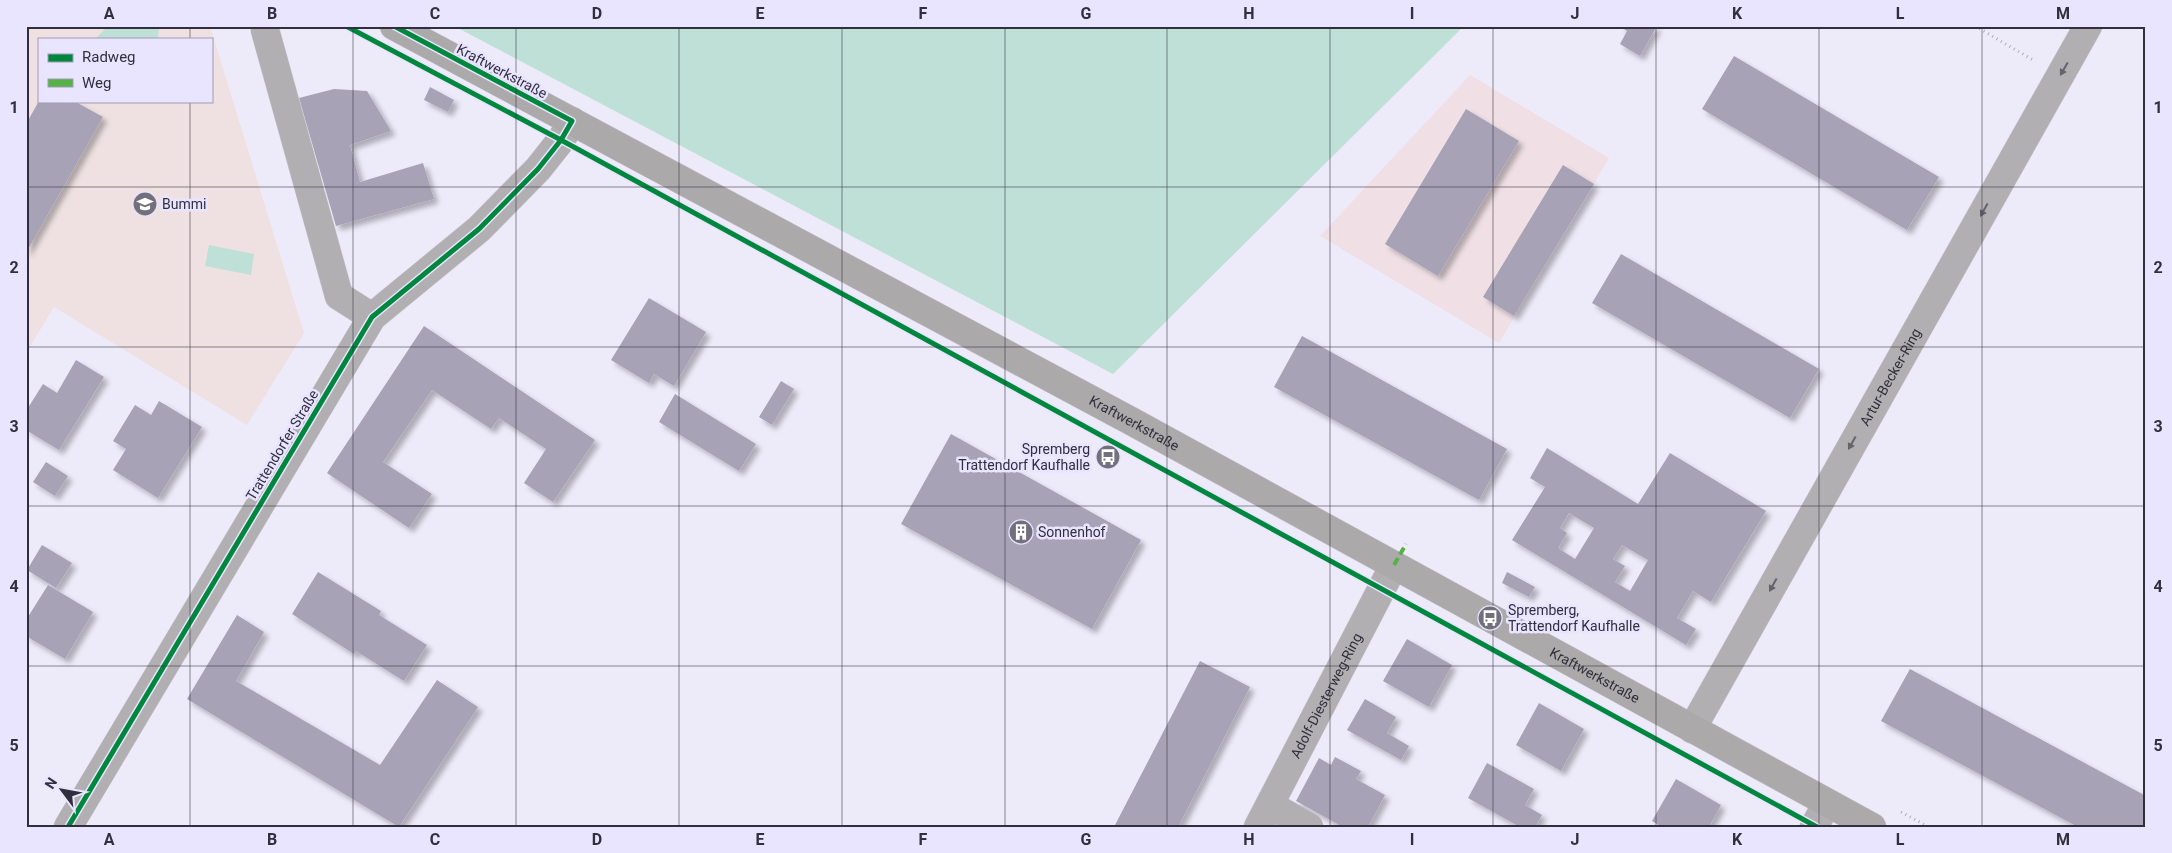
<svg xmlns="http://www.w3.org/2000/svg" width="2172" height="853" font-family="Roboto,sans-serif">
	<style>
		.industrial { fill: #f0e0e5 }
		.education { fill: #efe1e2; fill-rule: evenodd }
		.green { fill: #bee0d6 }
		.building { fill: #a7a2b6; fill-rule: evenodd; filter: url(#shadow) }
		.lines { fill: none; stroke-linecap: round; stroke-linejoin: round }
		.minor-casing { stroke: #c8c6d1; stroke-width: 29 }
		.major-casing { stroke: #c8c6d1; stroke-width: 29 }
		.path { stroke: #afaeb2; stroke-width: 3; stroke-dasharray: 1 4; stroke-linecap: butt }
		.minor { stroke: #b1afb1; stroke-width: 28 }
		.major { stroke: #aba9aa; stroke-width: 28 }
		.quiet { stroke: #56b246; stroke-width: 4; stroke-dasharray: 8 4; stroke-linecap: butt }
		.cycleway-casing { stroke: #e9e4ff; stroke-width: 8 }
		.cycleway { stroke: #00873e; stroke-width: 5 }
		.oneway { fill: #64626a }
		.grid { fill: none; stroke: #312f3b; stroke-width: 1; stroke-opacity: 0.55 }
		.labels { text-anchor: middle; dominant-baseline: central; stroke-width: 5; stroke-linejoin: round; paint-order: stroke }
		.street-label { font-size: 14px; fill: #312f3b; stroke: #e9e4ff }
		.poi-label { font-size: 14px; fill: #312f3b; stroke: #e9e4ff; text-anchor: start }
		.neatline { fill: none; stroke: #312f3b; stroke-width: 2 }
		.grid-label { font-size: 16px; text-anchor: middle; font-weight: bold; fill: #312f3b }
	</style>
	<defs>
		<filter id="shadow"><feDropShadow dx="4.5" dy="4.5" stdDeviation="2.5" flood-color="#0004"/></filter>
	</defs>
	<rect width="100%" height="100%" fill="#edeaf9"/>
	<path class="industrial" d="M 1470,75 L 1609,158 L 1499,343 L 1320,236 Z"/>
	<path class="education" d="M 26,26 L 210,26 L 304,333 L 247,425 L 54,307 L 26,353 ZM 39,39 L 211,39 L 211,101 L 39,101 Z"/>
	<path class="green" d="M 108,26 L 159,26 L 158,39 L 95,39 Z
		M 454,26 L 1464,26 L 1113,374 Z
		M 209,245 L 254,254 L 251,275 L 205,266 Z"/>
	<path class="building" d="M 1619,26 L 1657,26 L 1640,56 L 1620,44 L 1627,31 Z
		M 1734,56 L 1939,177 L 1907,230 L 1702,109 Z
		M 430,87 L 454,100 L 448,112 L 424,100 Z
		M 334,89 L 367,91 L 391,131 L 350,145 L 360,182 L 423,163 L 434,199 L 336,226 L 299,98 Z
		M 39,101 L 74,101 L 103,117 L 26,253 L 26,124 Z
		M 1466,109 L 1519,141 L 1438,276 L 1385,244 Z
		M 1563,165 L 1594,184 L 1514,316 L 1483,297 Z
		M 1621,254 L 1819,369 L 1790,418 L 1592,303 Z
		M 649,298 L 706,332 L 674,386 L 654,374 L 649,383 L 611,360 Z
		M 424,326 L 595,440 L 553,502 L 524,483 L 546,449 L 499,418 L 491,429 L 432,390 L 383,462 L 432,494 L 409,528 L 327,473 Z
		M 1302,336 L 1507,449 L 1479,500 L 1274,387 Z
		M 76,360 L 104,377 L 59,450 L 26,430 L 26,411 L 43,384 L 57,393 Z
		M 781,381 L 794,389 L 772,425 L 759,417 Z
		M 675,394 L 756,444 L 739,471 L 659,422 Z
		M 159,401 L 202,427 L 158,498 L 113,470 L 126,449 L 113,441 L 135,405 L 151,415 Z
		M 951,434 L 1141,540 L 1092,629 L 901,524 Z
		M 1547,448 L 1638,504 L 1670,453 L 1766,511 L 1711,602 L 1693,591 L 1677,618 L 1696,629 L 1686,645 L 1512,540 L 1545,487 L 1530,478 ZM 1569,513 L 1594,528 L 1575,559 L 1558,548 L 1567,533 L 1560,528 ZM 1622,545 L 1648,560 L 1630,591 L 1615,582 L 1625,566 L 1613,559 Z
		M 46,462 L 68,476 L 55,496 L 33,482 Z
		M 42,545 L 72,563 L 56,588 L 27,570 Z
		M 318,572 L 381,611 L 379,615 L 427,645 L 404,681 L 356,651 L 354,654 L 292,614 Z
		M 1507,572 L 1535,587 L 1529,597 L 1502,583 Z
		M 48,585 L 93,612 L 65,659 L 26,636 L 26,620 Z
		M 237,615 L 264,632 L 236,681 L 380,765 L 437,680 L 478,707 L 399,827 L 187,699 Z
		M 1407,639 L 1452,665 L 1429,707 L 1383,681 Z
		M 1200,661 L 1250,687 L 1208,769 L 1178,827 L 1114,827 Z
		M 1910,669 L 2146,796 L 2146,827 L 2078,827 L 1881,721 Z
		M 1365,699 L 1396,717 L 1387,733 L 1409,746 L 1401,760 L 1347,730 Z
		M 1539,703 L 1584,729 L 1561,771 L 1516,745 Z
		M 1335,757 L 1361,771 L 1356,779 L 1385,795 L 1368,827 L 1343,827 L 1296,801 L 1319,758 L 1331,765 Z
		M 1487,763 L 1534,789 L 1525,805 L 1542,815 L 1535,827 L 1520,827 L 1468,798 Z
		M 1676,779 L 1721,805 L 1709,827 L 1662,827 L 1652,821 Z"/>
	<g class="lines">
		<defs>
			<g id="minor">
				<path d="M 265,30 L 339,296 L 372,317"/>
				<path id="s1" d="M 1692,729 L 2088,26"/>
				<path d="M 1270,805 L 1309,827"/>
				<path d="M 68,827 L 372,317 L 479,229 L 538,169 L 561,140 L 572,121"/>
				<path id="s2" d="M 1258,827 L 1394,565"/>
				<path d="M 1814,827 L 1827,803"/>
			</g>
			<g id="major">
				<path id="s3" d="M 394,26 L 1131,421 L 1872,827"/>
			</g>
		</defs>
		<use href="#minor" class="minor-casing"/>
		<use href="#major" class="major-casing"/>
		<path class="path" d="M 1975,26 L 2033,60
			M 1901,812 L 1929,827"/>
		<use href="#minor" class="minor"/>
		<use href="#major" class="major"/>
		<path class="quiet" d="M 1394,565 L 1406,544"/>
		<defs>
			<path id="cycleway" d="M 346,26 L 561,140 L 1817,827
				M 68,827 L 372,317 L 479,229 L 538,169 L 561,140 L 572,121 L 394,26"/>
		</defs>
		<use href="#cycleway" class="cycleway-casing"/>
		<use href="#cycleway" class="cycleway"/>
	</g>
	<defs><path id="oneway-solid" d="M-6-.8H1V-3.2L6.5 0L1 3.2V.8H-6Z" transform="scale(1.25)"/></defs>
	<g class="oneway">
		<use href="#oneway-solid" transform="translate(2064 69) rotate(120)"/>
		<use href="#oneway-solid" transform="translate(1984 210) rotate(119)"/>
		<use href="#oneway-solid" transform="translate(1852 443) rotate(119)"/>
		<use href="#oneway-solid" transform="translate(1773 585) rotate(119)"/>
	</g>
	<path class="grid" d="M 190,26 L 190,39M 353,26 L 353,827M 516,26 L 516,827M 679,26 L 679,827M 842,26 L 842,827M 1005,26 L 1005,827M 1167,26 L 1167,827M 1330,26 L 1330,827M 1493,26 L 1493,827M 1656,26 L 1656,827M 1819,26 L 1819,827M 1982,26 L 1982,827M 190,101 L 190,827M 26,187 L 2146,187M 26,347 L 2146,347M 26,506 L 2146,506M 26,666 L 2146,666"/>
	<defs>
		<symbol id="school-disc" viewBox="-11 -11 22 22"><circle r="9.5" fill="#73707e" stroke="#e9e4ff"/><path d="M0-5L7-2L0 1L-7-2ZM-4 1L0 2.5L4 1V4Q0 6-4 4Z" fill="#fff"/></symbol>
		<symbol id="bus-disc" viewBox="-11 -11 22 22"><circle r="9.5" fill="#73707e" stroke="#e9e4ff"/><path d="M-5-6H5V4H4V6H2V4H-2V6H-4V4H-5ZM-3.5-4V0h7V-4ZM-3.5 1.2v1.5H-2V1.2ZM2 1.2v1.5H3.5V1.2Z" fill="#fff"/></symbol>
		<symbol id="building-disc" viewBox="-11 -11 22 22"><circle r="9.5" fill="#73707e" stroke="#e9e4ff"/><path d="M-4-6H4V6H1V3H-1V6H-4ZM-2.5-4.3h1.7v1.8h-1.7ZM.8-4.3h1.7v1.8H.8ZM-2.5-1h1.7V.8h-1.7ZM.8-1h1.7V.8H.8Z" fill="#fff"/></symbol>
	</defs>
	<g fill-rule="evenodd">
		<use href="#school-disc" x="131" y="190" width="28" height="28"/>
		<use href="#bus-disc" x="1094" y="443" width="28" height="28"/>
		<use href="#building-disc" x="1007" y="518" width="28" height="28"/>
		<use href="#bus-disc" x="1476" y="604" width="28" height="28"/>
	</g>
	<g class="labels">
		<g class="street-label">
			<text transform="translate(502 71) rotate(28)">Kraftwerkstraße</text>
			<text stroke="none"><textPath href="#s1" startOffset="404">Artur-Becker-Ring</textPath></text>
			<text stroke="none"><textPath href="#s3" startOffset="840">Kraftwerkstraße</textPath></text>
			<text transform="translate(282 445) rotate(-59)">Trattendorfer Straße</text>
			<text stroke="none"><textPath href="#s3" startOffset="1365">Kraftwerkstraße</textPath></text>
			<text stroke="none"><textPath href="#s2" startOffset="148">Adolf-Diesterweg-Ring</textPath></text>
		</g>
		<g class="poi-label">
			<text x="162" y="204">Bummi</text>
			<text x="1090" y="449" text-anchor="end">Spremberg<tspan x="1090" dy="16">Trattendorf Kaufhalle</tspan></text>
			<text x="1038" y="532">Sonnenhof</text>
			<text x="1508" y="610">Spremberg,<tspan x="1508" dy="16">Trattendorf Kaufhalle</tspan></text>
		</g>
	</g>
	<rect width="2172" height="853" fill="none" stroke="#e9e4ff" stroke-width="55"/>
	<rect x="38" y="38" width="175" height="65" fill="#e9e4ff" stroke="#9f9cb1"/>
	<rect x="48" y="54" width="25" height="8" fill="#00873e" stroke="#9f9cb1"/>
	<text x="82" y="62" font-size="15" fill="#312f3b">Radweg</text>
	<rect x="48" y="79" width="25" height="8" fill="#56b246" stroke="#9f9cb1"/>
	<text x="82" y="88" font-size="15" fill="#312f3b">Weg</text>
	<g transform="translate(62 790) rotate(302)" stroke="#e9e4ff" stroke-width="4" paint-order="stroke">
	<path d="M0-4L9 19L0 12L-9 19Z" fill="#312f3b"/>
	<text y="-8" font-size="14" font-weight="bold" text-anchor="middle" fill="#312f3b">N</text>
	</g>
	<rect x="28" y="28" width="2116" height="798" class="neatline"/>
	<g class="grid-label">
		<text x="109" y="19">A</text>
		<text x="272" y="19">B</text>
		<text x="435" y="19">C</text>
		<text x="597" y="19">D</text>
		<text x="760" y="19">E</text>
		<text x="923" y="19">F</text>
		<text x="1086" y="19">G</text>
		<text x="1249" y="19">H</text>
		<text x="1412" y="19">I</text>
		<text x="1575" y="19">J</text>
		<text x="1737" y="19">K</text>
		<text x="1900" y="19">L</text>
		<text x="2063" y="19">M</text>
		<text x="14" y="113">1</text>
		<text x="2158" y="113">1</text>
		<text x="14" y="273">2</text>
		<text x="2158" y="273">2</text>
		<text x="14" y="432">3</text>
		<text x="2158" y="432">3</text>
		<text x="14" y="592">4</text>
		<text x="2158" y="592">4</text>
		<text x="14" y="751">5</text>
		<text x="2158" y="751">5</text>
		<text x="109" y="845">A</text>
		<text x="272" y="845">B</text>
		<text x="435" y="845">C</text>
		<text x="597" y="845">D</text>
		<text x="760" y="845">E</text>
		<text x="923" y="845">F</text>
		<text x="1086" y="845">G</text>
		<text x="1249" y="845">H</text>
		<text x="1412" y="845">I</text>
		<text x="1575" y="845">J</text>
		<text x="1737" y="845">K</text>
		<text x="1900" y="845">L</text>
		<text x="2063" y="845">M</text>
	</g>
</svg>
